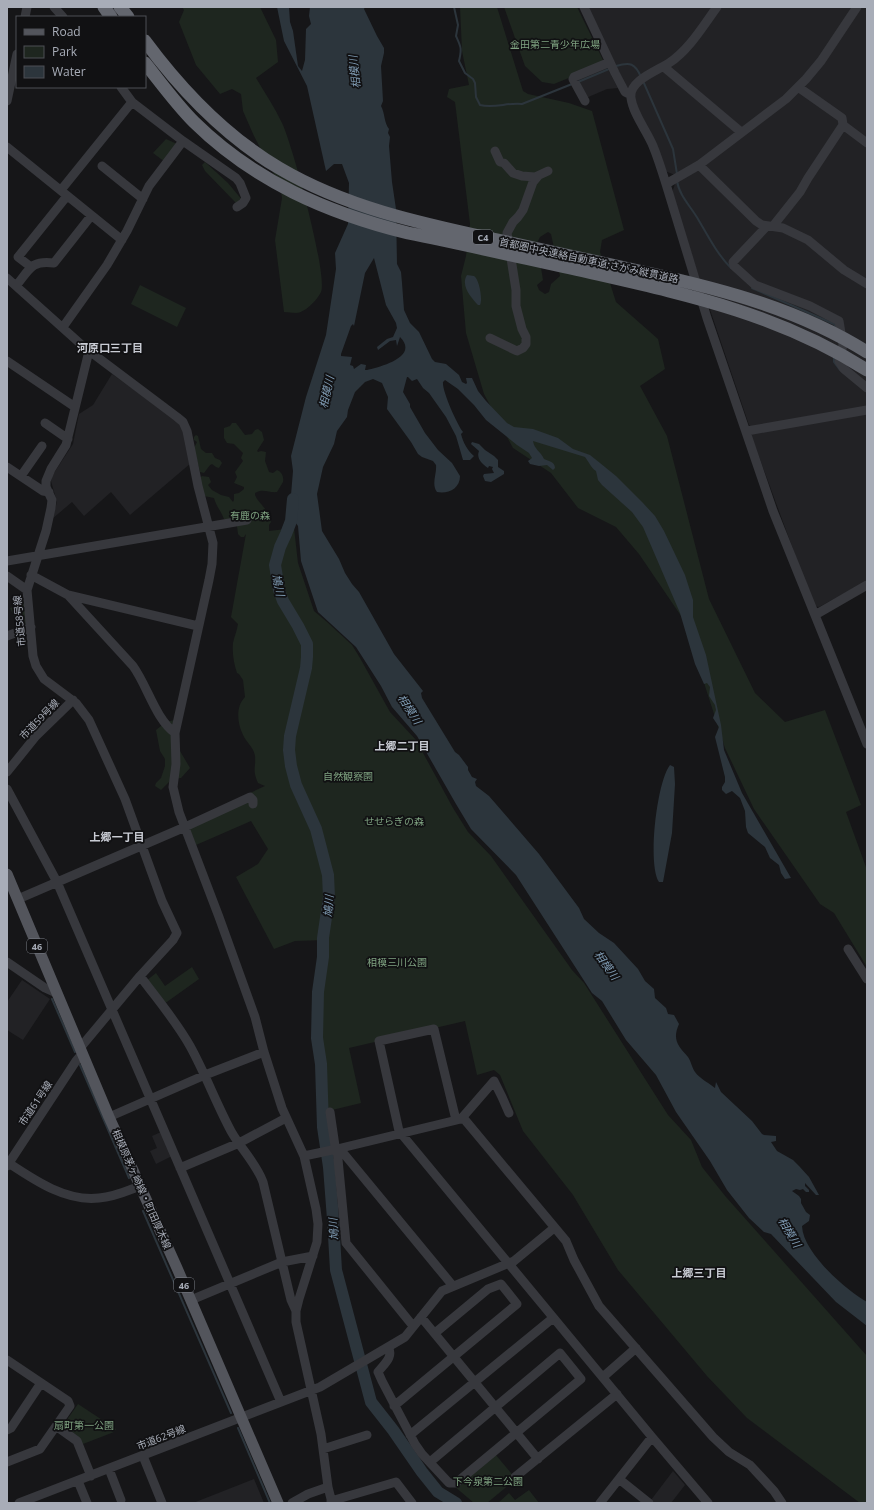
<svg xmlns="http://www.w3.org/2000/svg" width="874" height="1510" font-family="'Open Sans','Noto Sans JP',sans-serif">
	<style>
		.built { fill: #222225 }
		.green { fill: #1e261f; fill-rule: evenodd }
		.water { fill: #2c353c; fill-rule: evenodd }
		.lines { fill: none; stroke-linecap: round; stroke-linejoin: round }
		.stream { stroke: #2c353c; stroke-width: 2 }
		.river { stroke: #2c353c; stroke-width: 12 }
		.minor { stroke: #37383d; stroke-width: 9 }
		.major { stroke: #53555c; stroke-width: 11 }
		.highway { stroke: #63666e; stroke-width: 13 }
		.highway-bridge { stroke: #63666e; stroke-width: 13 }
		.labels { text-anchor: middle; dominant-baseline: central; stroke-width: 3.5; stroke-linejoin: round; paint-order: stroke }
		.shield { fill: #111113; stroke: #7b7e86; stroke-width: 1 }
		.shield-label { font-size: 9px; font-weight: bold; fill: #a8adb8 }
		.park-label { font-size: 10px; fill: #7fa381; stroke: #111113 }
		.street-label { font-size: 10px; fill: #a8adb8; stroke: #111113 }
		.water-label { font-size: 11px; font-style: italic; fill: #7f9bb3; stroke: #111113 }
		.neighbourhood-label { font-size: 11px; font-weight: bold; fill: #c9ccd4; stroke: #111113 }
	</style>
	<rect width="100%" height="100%" fill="#161618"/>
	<path class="built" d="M 585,7 L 867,7 L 867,581 L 819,607 L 814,606 L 751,435 L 754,432 L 752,427 L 749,425 L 699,277 L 672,193 L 675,184 L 675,175 L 665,171 L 629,91 Z
		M 606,66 L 618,88 L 607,89 L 586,98 L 575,79 Z
		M 112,374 L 179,421 L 183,427 L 191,463 L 130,515 L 111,492 L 84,516 L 72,502 L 52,519 L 57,502 L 51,481 L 52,476 L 73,444 L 79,414 L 93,405 Z
		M 22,980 L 50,999 L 23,1040 L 7,1030 L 7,1002 Z
		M 161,1132 L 172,1156 L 156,1164 L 150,1151 L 157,1148 L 152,1136 Z
		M 673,1471 L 685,1485 L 671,1503 L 654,1503 L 651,1500 Z
		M 254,1479 L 264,1503 L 193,1503 Z"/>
	<path class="green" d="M 182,7 L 260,7 L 276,40 L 278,62 L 256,78 C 265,93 275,108 282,123 C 292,143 328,275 321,292 C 317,300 305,313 296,313 C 292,313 288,312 284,312 L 275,240 L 282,198 L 280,186 L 254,136 L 243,111 L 241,94 L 232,89 L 220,94 L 196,65 L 179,22 L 184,10 Z
		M 460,7 L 497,7 L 523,91 L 528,94 L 569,103 L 592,111 L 624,230 L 602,240 L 600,252 L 616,302 L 658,339 L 665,369 L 640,386 L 667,436 L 709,599 L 755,693 L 785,722 L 825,710 L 861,805 L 846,812 L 867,870 L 867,967 L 834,913 L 820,904 L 754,809 L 725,748 L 705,686 L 694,635 L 639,554 L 616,527 L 578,508 L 551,473 L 513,448 L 484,394 L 466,333 L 461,276 L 466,256 L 470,224 L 455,102 L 447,97 L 449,89 L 469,85 L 462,51 ZM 548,232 L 551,234 L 560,276 L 551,284 L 549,292 L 545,294 L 539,290 L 537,285 L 543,280 L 537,243 L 540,237 Z
		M 504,7 L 577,7 L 603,60 L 588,70 L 554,84 L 542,82 L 525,66 Z
		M 166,139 L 177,144 L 165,162 L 153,153 Z
		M 205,162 L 228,183 L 243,201 L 237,204 L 205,171 L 202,165 Z
		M 140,285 L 186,308 L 177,327 L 131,304 Z
		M 232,423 L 236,423 L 245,435 L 252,434 L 255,430 L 258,429 L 262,432 L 264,440 L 257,451 L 258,452 L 261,451 L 266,452 L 265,461 L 269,472 L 273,473 L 277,470 C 282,472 284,477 283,482 L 277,492 C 269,493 263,488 255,493 L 255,495 L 257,499 L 266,510 L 271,522 L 269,525 L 269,531 L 294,528 L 298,563 L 314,611 L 327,622 L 352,645 L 360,658 L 390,712 L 416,740 L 453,808 L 468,832 L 491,856 L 572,970 L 584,983 L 668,1115 L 691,1140 L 702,1167 L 726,1197 L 867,1356 L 867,1503 L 860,1503 L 747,1418 L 707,1376 L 618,1270 L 573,1195 L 523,1131 L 500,1075 L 494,1070 L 477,1075 L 465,1021 L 349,1048 L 361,1103 L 328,1111 L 321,1036 L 321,992 L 326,940 L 295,941 L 274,949 L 236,877 L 258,864 L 268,849 L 251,821 L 196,845 L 187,822 L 265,786 L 258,783 C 252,769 256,769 255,756 C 254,749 250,746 246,740 C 238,728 234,708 245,697 L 243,680 L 239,674 L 237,673 C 234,664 232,653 233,643 C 234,637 237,631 238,624 L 231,617 L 246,534 L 244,537 L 241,537 L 238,534 L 237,526 L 224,519 C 221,511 216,506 214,498 L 204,496 L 200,478 L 202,476 L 209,477 L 211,482 L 208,485 L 212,490 L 221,495 L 229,497 L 233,502 L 234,500 L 234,494 L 239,493 L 244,489 L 244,487 L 234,483 L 237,477 L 235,472 L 243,461 L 241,458 L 243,453 L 234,444 L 227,443 L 224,438 L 224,428 L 230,426 Z
		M 196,435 L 198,436 L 201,449 L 206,453 L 212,453 L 215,458 L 220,460 L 222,463 L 219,468 L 216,467 L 212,464 C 208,466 207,470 204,473 L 200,472 L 194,448 L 197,442 L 194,440 L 194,437 Z
		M 24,602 L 29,624 L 19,627 L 10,608 Z
		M 174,720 L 180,751 L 190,768 L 181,778 L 172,779 L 161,790 L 155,786 L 156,783 L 161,778 L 165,766 L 165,759 L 160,751 L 156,730 L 166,722 Z
		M 192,967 L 199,979 L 164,1004 L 146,981 L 156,973 L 165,986 Z
		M 78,1404 L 116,1429 L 114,1432 L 83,1444 L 65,1427 L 64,1424 Z
		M 495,1454 L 516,1479 L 487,1503 L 474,1503 L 454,1486 Z
		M 529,1490 L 539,1503 L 498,1503 L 509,1493 L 515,1500 Z"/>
	<path class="water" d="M 277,7 L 289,7 L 290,22 L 293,31 L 298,66 L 302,71 L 305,60 L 306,29 L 311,24 L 309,16 L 310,7 L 365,7 L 364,9 L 377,36 L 384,48 L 384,53 L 381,66 L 383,101 L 381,106 C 385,113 384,123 389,129 L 388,133 L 390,137 L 389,146 L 392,182 L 396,209 L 397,264 L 401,272 L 402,283 L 404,310 L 410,323 L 419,332 L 432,359 L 435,362 L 446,364 L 459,375 L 462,382 L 466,384 L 467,383 L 466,378 L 472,378 L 478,391 L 486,401 L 507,423 L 514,427 L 533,429 L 558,438 L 573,449 L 590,455 L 600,463 L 616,476 L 643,503 L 655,516 L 664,531 L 685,575 L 693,600 L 693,617 L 706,655 L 721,725 L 724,750 L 742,793 L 791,878 L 785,879 L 781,873 L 779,865 L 770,858 L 765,847 L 748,833 L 746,827 L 745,811 L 740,798 L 732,791 L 726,794 L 722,790 L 722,787 L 725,782 L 725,777 L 715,737 L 719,727 L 713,718 L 716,710 L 715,705 L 709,696 L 710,687 L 707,683 L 704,684 L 695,664 L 680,613 L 643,527 L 632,512 L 602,485 L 598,480 L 596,471 C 591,468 589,462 585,457 L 533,441 C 534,449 541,452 544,459 C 549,461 555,462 555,468 L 553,470 L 547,465 L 539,466 L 530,464 L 528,461 L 532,458 L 529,453 L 517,445 L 486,420 L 474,405 L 458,389 L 445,380 L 443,382 C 442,391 457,424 463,432 L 461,434 C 463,442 467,450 474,456 L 470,460 L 463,460 L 456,436 L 446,417 L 429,393 L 423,388 L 417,379 L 412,381 L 408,377 L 407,377 L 403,392 L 410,404 L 410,407 L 425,433 L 438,450 L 452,463 L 460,476 C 460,489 448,494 437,492 C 431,484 437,474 436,465 L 433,461 L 422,457 L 418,454 L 411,442 L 387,409 L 388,397 L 382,383 L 373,379 L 365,382 L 355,392 L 348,410 L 347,417 L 337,431 L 334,444 L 323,467 L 317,494 L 322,531 L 339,559 L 345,573 L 352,584 L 359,592 L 394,654 L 423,691 L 421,693 L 422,698 L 455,752 L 459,755 L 468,767 L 468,770 L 472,777 L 477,779 L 475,782 L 476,786 L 489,796 L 539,854 L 579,908 L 584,919 L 599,933 L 614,943 L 638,969 L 645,981 L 654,989 L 655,998 L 666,1008 L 668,1014 L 674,1015 L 679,1024 C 672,1040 678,1046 688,1057 C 691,1061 692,1068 695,1072 C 700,1079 708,1082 715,1088 L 716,1082 L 721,1092 L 752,1121 L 762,1134 L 764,1135 L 776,1136 L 776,1141 L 771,1142 L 777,1151 L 793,1160 L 799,1166 L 809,1177 L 819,1195 L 816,1195 L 805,1183 L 805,1186 L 809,1190 L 809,1192 L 806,1192 L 803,1189 L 800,1190 L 796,1189 L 792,1191 L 799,1196 L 801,1199 L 801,1203 L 806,1212 L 810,1215 L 809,1221 L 802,1226 C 803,1253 846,1290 867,1302 L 867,1326 L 836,1302 L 771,1234 L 764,1232 L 749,1218 L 727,1190 L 710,1161 L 676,1112 L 656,1075 L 626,1040 L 602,1001 L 592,993 L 516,875 L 471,829 L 456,804 L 417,736 L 392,707 L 381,686 L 356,647 L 318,612 L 301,561 L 298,526 L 293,519 L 290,507 L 293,471 L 291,456 L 306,397 L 326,335 L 336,269 L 335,253 L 348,224 L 349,183 L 342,164 L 334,164 L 326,171 L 307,86 L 284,41 ZM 374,258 L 386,305 L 396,323 L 397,328 L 393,337 L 387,339 L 377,347 L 378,350 L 390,341 L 396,340 L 397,346 L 400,337 C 420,357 379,367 367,370 L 365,370 L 366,365 L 361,364 L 354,369 L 353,366 L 350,365 L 352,357 L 341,356 L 341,354 L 351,326 L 353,324 L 354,326 L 365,273 Z
		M 467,275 L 474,276 C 479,279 483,299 480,305 L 478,305 C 472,298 460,286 467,275 Z
		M 472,442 L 479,444 L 485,450 L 494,456 L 498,460 L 498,467 L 504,471 L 504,474 L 491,482 L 485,481 L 483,476 L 484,474 L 494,473 L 492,469 L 493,467 L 489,466 L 488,468 C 482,464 476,458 479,451 L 471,444 Z
		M 670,765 L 674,767 L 675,784 L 672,833 L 663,882 L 659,882 C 647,864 657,781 670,765 Z"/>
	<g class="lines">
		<path class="stream" d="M 454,7 L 458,25 L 456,36 C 461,47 462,48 459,61 L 465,73 L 473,79 L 475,83 L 476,97 L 480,105 C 494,109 508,102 522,104 L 572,84
			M 616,66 C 630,62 635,63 641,77
			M 643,81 L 673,149 L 677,174
			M 578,82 L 609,69
			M 677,181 C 679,195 691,207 698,219 C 708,236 717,254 731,268
			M 752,288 L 834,324 L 837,329
			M 834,356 L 834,362 L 840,370
			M 52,999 L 75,1052
			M 80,1065 L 129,1178
			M 143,1211 L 231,1413
			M 238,1428 L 270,1503"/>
		<path class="river" d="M 293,499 L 291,521 L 286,534 L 280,547 L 275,565 L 279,590 L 283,601 L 298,626 L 307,644 L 307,657 L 306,668 L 290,736 L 289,750 L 291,766 L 296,785 L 316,829 L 328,875 L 329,897 L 323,938 L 323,957 L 318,992 L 317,1038 L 321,1064 L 323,1127 L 329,1167 L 333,1219 L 336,1270 L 371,1402 L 393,1430 L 422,1472 L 438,1492 L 456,1503"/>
		<path class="minor" d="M 54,7 L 63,17
			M 584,7 L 615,73 L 625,92 L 631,95
			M 717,7 C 703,26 689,50 669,63 C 657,71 628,81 631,98 C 633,114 647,131 653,146 C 658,158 662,171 666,184 L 699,165 L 786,99 L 806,79 L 821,61 L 857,7
			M 25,17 L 27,7
			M 664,67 L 741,132
			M 121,87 L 132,102 L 183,141 L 236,178 L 240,183 L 246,198 L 243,203 L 237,207
			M 798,87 L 842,118 L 843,125 L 867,143
			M 7,101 L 17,54
			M 585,101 L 573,79 L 574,77 L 610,62
			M 7,147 L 122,240
			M 495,151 L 500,162 L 504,163 L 513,173 L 522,176 L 535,177 L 548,171
			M 699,165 L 756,221 L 762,225 L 783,228 L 808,240 L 844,270 L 867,284
			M 102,166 L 143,199
			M 666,184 L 707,318 L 773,511 L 867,744
			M 61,190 L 132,102
			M 767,226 L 733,262 L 734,266 L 755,285 L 810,306 L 839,321 L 843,345 L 839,361 L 844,369 L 867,388
			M 773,226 L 800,192 L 808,178 L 843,125
			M 31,267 L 18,257 L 67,196
			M 7,278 L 84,347 L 177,417 L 183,422 L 187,431 L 198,486 L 213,543 L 212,564 L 209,580 L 175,733 L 176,764 L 173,787 L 179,812 L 219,917 L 255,1017 L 264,1052 L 282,1108 L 304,1156 L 316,1209 L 318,1224 L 317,1242 L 299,1299 L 296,1311 L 296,1322 L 321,1434 L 328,1487 L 332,1503
			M 16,286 C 30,269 31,260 54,263 L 91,216
			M 63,327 L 107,265 L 127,231 L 149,186 L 183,141
			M 490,338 L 517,351 L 523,348 L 526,344 L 526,337 L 522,329 L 516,306 L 516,290 L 507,233 L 513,222 L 518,217 L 523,210 L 533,182 L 538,176
			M 7,361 L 75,407
			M 45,423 L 68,439
			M 747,431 L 867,410
			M 7,467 L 43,491 L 49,492
			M 21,476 L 42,446
			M 7,561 L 247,520
			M 31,575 L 68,595 L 198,626
			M 7,576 L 27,590
			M 68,595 L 133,666 C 148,687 155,718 175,733
			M 815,615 L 867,585
			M 7,636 L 31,627
			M 7,772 L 36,736 L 73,700
			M 7,789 L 57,882 L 281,1402
			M 18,899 L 185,827 L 250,797 L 253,800 L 253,804
			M 848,949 L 867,979
			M 7,962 L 45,988 L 56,993
			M 140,976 C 157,999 176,1021 190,1046 C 205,1073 216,1103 231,1131 C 241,1149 256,1163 263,1182 L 291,1300 L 296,1311
			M 80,1048 L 140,976 L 173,940 L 177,933 L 162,901 L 125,799 L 89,720 L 76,703 L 44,679 L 36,666 L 33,656 L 27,590 L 46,531 L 51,508 L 52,500 L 46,487 L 46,481 L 51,469 L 66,445 L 89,351
			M 330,1112 L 335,1146 L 337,1149 L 346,1243 L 413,1326
			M 109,1117 L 205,1075 L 264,1052
			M 461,1119 L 465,1120 L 566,1241 L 574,1260 L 599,1306 L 713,1437 L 729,1452 L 750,1465 L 774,1491 L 782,1503
			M 456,1120 L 434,1029 L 379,1041 L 399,1131 L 652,1437 L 708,1503
			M 340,1149 L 453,1286
			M 304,1156 L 337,1149 L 461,1119 L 494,1081 L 502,1097 L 509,1113
			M 7,1162 C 34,1180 66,1202 99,1198 C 114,1197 127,1191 140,1186
			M 7,1166 L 76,1061 L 82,1054
			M 180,1168 L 239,1143 L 286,1118
			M 191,1300 L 282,1262 L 313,1256
			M 421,1317 L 538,1459
			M 388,1347 C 394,1357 384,1364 378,1372 L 382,1381 L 415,1444 L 422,1454 L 449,1483 L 456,1483 L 581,1379 L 560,1353 L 430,1462
			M 7,1360 L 68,1401 L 70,1406 L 40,1449 L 7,1462
			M 603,1377 L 636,1348
			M 394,1406 L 517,1304 L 501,1284 L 488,1289 L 435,1333
			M 56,1426 L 77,1441 L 91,1476
			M 7,1430 L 11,1428 L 41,1383
			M 410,1435 L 553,1318
			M 323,1449 L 367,1435
			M 143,1456 L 162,1503
			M 109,1469 L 121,1500
			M 515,1477 L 617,1394
			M 619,1479 L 649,1503
			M 78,1481 L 87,1503
			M 331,1501 L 396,1482 L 412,1503
			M 19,1503 L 320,1387 L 405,1337 L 442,1291 L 514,1261 L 554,1228
			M 292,1503 L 308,1494 L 328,1487
			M 600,1503 L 652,1437"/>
		<path class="major" d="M 7,874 L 109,1117 L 177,1268 L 278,1503"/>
		<path class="highway" d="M 104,7 L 111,17
			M 120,7 L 128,17"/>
		<path class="highway-bridge" d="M 145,41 C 182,91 225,136 279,168 C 345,207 419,223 493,239 C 545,250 596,262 648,273 C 725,290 800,310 867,352
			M 145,63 C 161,83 176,104 194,122 C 254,181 327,213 408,233 C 468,245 528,259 588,272 C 689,295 778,314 867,370"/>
	</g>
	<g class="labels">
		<g class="shield">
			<rect x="473" y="230" width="20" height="14" rx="3"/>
			<rect x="27" y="939" width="20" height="14" rx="3"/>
			<rect x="174" y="1278" width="20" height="14" rx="3"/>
		</g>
		<g class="shield-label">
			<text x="483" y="237">C4</text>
			<text x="37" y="946">46</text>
			<text x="184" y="1285">46</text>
		</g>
		<g class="park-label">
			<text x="555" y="44">金田第二青少年広場</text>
			<text x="250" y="515">有鹿の森</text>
			<text x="348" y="776">自然観察園</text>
			<text x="394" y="821">せせらぎの森</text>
			<text x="397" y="962">相模三川公園</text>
			<text x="84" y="1425">扇町第一公園</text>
			<text x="488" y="1481">下今泉第二公園</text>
		</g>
		<g class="street-label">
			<text transform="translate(589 260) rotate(12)">首都圏中央連絡自動車道;さがみ縦貫道路</text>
			<text transform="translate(19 621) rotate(-95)">市道58号線</text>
			<text transform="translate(39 719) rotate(-46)">市道59号線</text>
			<text transform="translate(35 1103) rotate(-56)">市道61号線</text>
			<text transform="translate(142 1189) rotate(66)">相模原茅ヶ崎線・町田厚木線</text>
			<text transform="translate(161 1437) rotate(-21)">市道62号線</text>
		</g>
		<g class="water-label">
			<text transform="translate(354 72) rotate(-96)">相模川</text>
			<text transform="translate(326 392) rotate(-77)">相模川</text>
			<text transform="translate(279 585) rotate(78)">鳩川</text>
			<text transform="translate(410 709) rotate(57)">相模川</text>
			<text transform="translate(328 906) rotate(-86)">鳩川</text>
			<text transform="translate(607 965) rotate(54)">相模川</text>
			<text transform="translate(333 1229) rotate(-94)">鳩川</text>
			<text transform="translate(790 1232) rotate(59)">相模川</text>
		</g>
		<g class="neighbourhood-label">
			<text x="110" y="347">河原口三丁目</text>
			<text x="402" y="745">上郷二丁目</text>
			<text x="117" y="836">上郷一丁目</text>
			<text x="699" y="1272">上郷三丁目</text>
		</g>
	</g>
	<rect width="874" height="1510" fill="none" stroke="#a8adb8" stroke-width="16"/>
	<rect x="16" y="16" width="130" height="72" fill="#111113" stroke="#4d4f55"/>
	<rect x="24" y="29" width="20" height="6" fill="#53555c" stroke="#4d4f55"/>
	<text x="52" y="36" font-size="12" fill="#a8adb8">Road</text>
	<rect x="24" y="46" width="20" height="12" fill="#1e261f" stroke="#4d4f55"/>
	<text x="52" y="56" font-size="12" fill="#a8adb8">Park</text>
	<rect x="24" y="66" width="20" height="12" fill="#2c353c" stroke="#4d4f55"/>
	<text x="52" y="76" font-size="12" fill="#a8adb8">Water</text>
</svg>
